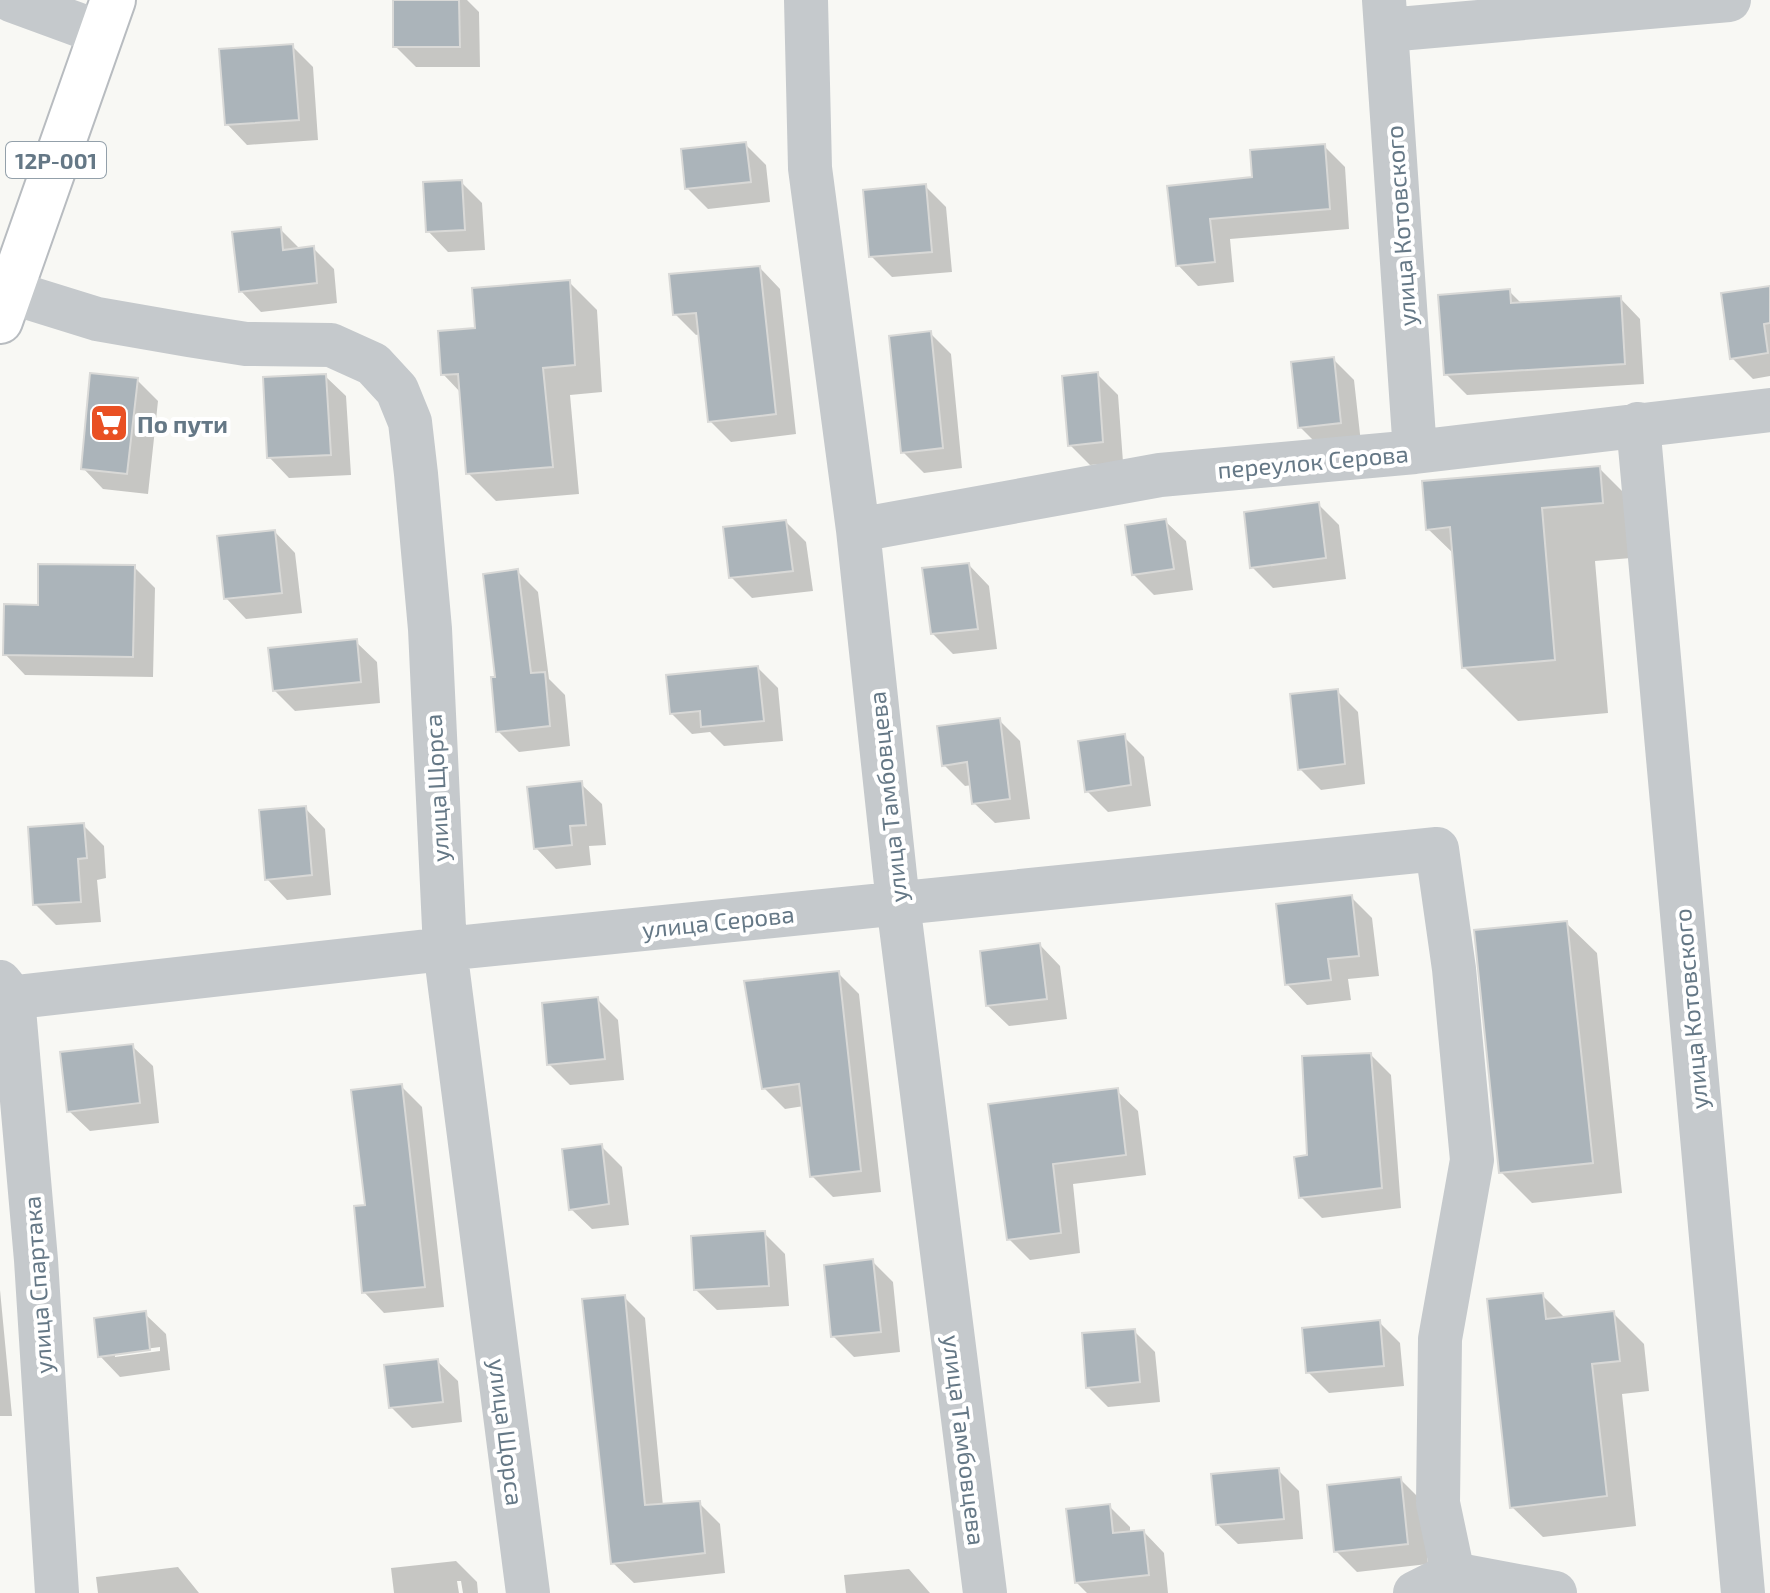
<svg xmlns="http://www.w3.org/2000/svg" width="1770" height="1593" font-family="'Exo 2',sans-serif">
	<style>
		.shadow { fill: #0003; fill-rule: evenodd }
		.building { fill: #abb4ba; stroke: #d9d9d7; stroke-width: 2 }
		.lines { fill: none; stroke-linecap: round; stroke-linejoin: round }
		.major-casing { stroke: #b8bcc0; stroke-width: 48 }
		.minor { stroke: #c5c9cc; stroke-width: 44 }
		.major { stroke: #fff; stroke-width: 44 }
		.labels { text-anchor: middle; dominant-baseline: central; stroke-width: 8; stroke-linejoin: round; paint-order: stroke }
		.shield { fill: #fff; stroke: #93a0aa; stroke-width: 2 }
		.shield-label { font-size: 22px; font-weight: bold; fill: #657886 }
		.street-label { font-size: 24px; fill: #657886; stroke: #fff }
		.poi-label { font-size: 24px; font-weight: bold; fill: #657886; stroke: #fff; text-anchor: start }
	</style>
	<rect width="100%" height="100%" fill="#f8f8f4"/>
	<path class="shadow" d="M 395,0 L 467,0 L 479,12 L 480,67 L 416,67 L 395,46 Z
		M 292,46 L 313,67 L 318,140 L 247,145 L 227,124 Z
		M 746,145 L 766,165 L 770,202 L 708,209 L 687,188 Z
		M 1324,146 L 1345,167 L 1349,229 L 1230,239 L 1234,282 L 1198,286 L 1178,265 L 1169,188 L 1254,179 Z
		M 461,182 L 482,203 L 485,250 L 448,252 L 428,231 Z
		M 925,186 L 946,207 L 952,272 L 892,277 L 871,256 Z
		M 280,229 L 301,250 L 313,248 L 334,269 L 337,303 L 261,312 L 241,291 Z
		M 760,268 L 780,289 L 796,434 L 731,442 L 710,421 L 700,334 L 696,335 L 675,314 Z
		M 569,282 L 597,310 L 602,392 L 570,395 L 579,494 L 496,501 L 468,473 L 462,394 L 443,374 L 477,330 Z
		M 1770,288 L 1770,376 L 1753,379 L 1732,358 Z
		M 1509,291 L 1522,304 L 1620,298 L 1640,319 L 1644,384 L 1467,395 L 1446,374 Z
		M 930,333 L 951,354 L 962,468 L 924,473 L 903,452 Z
		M 1333,359 L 1354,380 L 1361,443 L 1321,448 L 1300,427 Z
		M 1097,374 L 1118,395 L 1123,462 L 1090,465 L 1070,445 Z
		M 325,376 L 346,396 L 351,475 L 289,478 L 269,457 Z
		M 137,380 L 158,401 L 148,494 L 103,489 L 83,468 Z
		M 1599,468 L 1652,521 L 1655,556 L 1595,561 L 1608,713 L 1518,721 L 1464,667 L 1455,555 L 1428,529 Z
		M 1318,504 L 1339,525 L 1346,579 L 1273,588 L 1252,567 Z
		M 1165,521 L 1186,541 L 1193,590 L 1154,595 L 1133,574 Z
		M 786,522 L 806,542 L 813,591 L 752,598 L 731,577 Z
		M 275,532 L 295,553 L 302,613 L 246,619 L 226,598 Z
		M 969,565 L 989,586 L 997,649 L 953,654 L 932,633 Z
		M 134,567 L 155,588 L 153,677 L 25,675 L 5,654 L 40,607 Z
		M 517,571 L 538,592 L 549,679 L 565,695 L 570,746 L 519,752 L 498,731 L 497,679 Z
		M 356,642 L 377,662 L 380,703 L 295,711 L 274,690 Z
		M 758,668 L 778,688 L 783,741 L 724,746 L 710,732 L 692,734 L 671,713 Z
		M 1337,691 L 1358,712 L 1365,784 L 1321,790 L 1300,769 Z
		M 999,720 L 1020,741 L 1030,819 L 995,823 L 974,803 L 972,785 L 965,786 L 944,765 Z
		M 1124,737 L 1144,757 L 1151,806 L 1108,812 L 1087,791 Z
		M 581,784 L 602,804 L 606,845 L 589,846 L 591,865 L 556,869 L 536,848 Z
		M 305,808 L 325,829 L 331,895 L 287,900 L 267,879 Z
		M 83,825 L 104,846 L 106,878 L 97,880 L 101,922 L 56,925 L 35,904 Z
		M 1352,898 L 1372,918 L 1379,976 L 1348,979 L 1351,1000 L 1307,1005 L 1287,984 Z
		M 1566,923 L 1597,953 L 1622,1193 L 1532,1203 L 1501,1172 Z
		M 1040,945 L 1060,966 L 1067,1019 L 1009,1026 L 988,1006 Z
		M 838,973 L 859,994 L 881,1192 L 833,1197 L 812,1176 L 804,1106 L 785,1109 L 764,1088 Z
		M 597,999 L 618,1020 L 624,1080 L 570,1085 L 549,1064 Z
		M 132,1046 L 153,1066 L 159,1123 L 90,1131 L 69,1111 Z
		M 1371,1055 L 1391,1075 L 1401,1208 L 1322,1218 L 1301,1197 Z
		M 401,1086 L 422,1107 L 444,1307 L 384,1313 L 364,1292 L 367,1206 Z
		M 1117,1091 L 1138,1111 L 1146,1175 L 1073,1184 L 1080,1253 L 1030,1260 L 1009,1239 L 990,1106 Z
		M 601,1146 L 622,1167 L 629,1225 L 592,1229 L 571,1209 Z
		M 764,1233 L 785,1254 L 789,1306 L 717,1310 L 696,1290 Z
		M 872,1261 L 893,1282 L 900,1352 L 854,1357 L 833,1336 Z
		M 0,1290 L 12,1416 L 0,1416 Z
		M 1542,1295 L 1566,1319 L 1613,1313 L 1644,1344 L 1649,1391 L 1622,1394 L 1636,1526 L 1543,1537 L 1512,1507 Z
		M 624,1297 L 645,1318 L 663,1506 L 699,1503 L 720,1524 L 725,1573 L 634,1583 L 613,1563 Z
		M 145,1314 L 166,1334 L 170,1370 L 120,1377 L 100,1356 ZM 160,1347 L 160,1351 L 115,1357 L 115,1353 Z
		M 1379,1322 L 1400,1343 L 1404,1386 L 1329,1393 L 1308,1372 Z
		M 1134,1331 L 1155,1352 L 1160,1402 L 1108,1407 L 1088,1387 Z
		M 437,1361 L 458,1381 L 462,1422 L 412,1428 L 391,1407 Z
		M 1278,1470 L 1299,1491 L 1303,1539 L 1238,1544 L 1217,1524 Z
		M 1400,1479 L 1421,1500 L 1428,1564 L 1357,1572 L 1336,1551 Z
		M 1109,1506 L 1130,1527 L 1130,1533 L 1144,1532 L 1164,1553 L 1168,1593 L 1087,1593 L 1076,1582 Z
		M 456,1561 L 477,1582 L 478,1593 L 463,1593 L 461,1581 L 457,1581 L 459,1593 L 394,1593 L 391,1568 Z
		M 178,1567 L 199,1593 L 98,1593 L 96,1577 Z
		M 909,1569 L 930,1593 L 846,1593 L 844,1575 Z"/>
	<path class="building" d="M 393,0 L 459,0 L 460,47 L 393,47 Z
		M 293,44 L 299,120 L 225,125 L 219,49 Z
		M 746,142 L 751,182 L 685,189 L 681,149 Z
		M 1325,144 L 1330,209 L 1210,219 L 1215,262 L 1176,266 L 1167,186 L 1252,177 L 1250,150 Z
		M 462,180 L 465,230 L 426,232 L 423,182 Z
		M 926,184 L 932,252 L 869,257 L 863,190 Z
		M 281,227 L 283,250 L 314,246 L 317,283 L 239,292 L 232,232 Z
		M 760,266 L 776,414 L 708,422 L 696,313 L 673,315 L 669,274 Z
		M 570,280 L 575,365 L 543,368 L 553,467 L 466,474 L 458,374 L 441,375 L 438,331 L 475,328 L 472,288 Z
		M 1770,286 L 1770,323 L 1764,324 L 1768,353 L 1730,359 L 1721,293 Z
		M 1510,289 L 1511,303 L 1621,296 L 1625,364 L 1444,375 L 1438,295 Z
		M 931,331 L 943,448 L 901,453 L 889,336 Z
		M 1334,357 L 1341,423 L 1298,428 L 1291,362 Z
		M 1098,372 L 1103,442 L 1068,446 L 1062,376 Z
		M 90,373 L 138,378 L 127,474 L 81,469 Z
		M 326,374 L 331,455 L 267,458 L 263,377 Z
		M 1600,466 L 1603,503 L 1542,508 L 1555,660 L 1462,668 L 1450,527 L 1426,530 L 1422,481 Z
		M 1319,502 L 1326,558 L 1250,568 L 1244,512 Z
		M 1166,519 L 1174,569 L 1132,575 L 1125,525 Z
		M 786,520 L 793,571 L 729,578 L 723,527 Z
		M 275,530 L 282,593 L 224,599 L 217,536 Z
		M 969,563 L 978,629 L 931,634 L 922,568 Z
		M 38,564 L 135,565 L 133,657 L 3,655 L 4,604 L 38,605 Z
		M 518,569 L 531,673 L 545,672 L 550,726 L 496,732 L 491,677 L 495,677 L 483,574 Z
		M 357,639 L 361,682 L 273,691 L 268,648 Z
		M 758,666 L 764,721 L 701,727 L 700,711 L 670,714 L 666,675 Z
		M 1338,689 L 1345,764 L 1298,770 L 1290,694 Z
		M 1000,718 L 1010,799 L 972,804 L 967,762 L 942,766 L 937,726 Z
		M 1125,734 L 1131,785 L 1085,792 L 1078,741 Z
		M 582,781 L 586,825 L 570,826 L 572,845 L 534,849 L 527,787 Z
		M 306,806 L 312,875 L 265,880 L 259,810 Z
		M 84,823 L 87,858 L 78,859 L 81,902 L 33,905 L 28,827 Z
		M 1352,895 L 1359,956 L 1328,959 L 1331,980 L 1285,985 L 1276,904 Z
		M 1567,921 L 1593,1163 L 1499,1173 L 1474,930 Z
		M 1040,943 L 1047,999 L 986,1006 L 980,951 Z
		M 839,971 L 861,1171 L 810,1177 L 799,1084 L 762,1089 L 744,981 Z
		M 598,997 L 605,1059 L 547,1065 L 542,1003 Z
		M 133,1044 L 140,1103 L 67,1112 L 60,1052 Z
		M 1371,1053 L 1382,1188 L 1299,1198 L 1294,1157 L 1307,1155 L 1302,1056 Z
		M 402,1084 L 425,1287 L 362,1293 L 354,1206 L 365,1205 L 351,1090 Z
		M 1118,1088 L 1126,1155 L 1053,1164 L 1061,1233 L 1007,1240 L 988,1104 Z
		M 602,1144 L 609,1204 L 569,1210 L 562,1149 Z
		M 765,1231 L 769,1286 L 694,1290 L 691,1236 Z
		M 873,1259 L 881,1332 L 831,1337 L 824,1265 Z
		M 1543,1293 L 1546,1319 L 1614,1311 L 1620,1361 L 1592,1364 L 1607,1496 L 1510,1508 L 1487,1299 Z
		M 625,1295 L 645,1505 L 700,1501 L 705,1553 L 611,1564 L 582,1299 Z
		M 146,1311 L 150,1350 L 98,1357 L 94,1318 Z
		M 1380,1320 L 1384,1366 L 1306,1373 L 1302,1328 Z
		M 1135,1329 L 1140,1382 L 1086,1388 L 1082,1333 Z
		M 438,1359 L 443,1402 L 389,1408 L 384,1365 Z
		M 1279,1468 L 1284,1519 L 1216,1525 L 1211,1474 Z
		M 1401,1477 L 1408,1544 L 1334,1552 L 1327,1485 Z
		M 1110,1504 L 1113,1533 L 1144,1530 L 1149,1575 L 1075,1583 L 1066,1509 Z"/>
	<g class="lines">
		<defs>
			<path id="major" d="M 0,321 L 113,0"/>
		</defs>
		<use href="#major" class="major-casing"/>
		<path class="minor" d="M 11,0 L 101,33
			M 806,0 L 810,168 L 858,530 L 898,903 L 985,1593
			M 1384,0 L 1415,452
			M 1387,30 L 1729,0
			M 10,292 L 97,319 L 189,335 L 246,344 L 331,345 L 373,364 L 397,390 L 410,422 L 416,474 L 430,629 L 445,949 L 528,1593
			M 1638,424 L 1743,1593
			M 858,530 L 1160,475 L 1415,452 L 1770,410
			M 0,982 L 13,998 L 36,1260 L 57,1593
			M 0,999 L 445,949 L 1437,849 L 1454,969 L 1472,1160 L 1440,1339 L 1438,1503 L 1453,1574
			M 1415,1593 L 1453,1574 L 1555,1593"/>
		<use href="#major" class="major"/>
	</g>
	<defs>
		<symbol id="supermarket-square" viewBox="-11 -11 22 22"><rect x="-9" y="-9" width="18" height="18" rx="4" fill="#e95023" stroke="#fff"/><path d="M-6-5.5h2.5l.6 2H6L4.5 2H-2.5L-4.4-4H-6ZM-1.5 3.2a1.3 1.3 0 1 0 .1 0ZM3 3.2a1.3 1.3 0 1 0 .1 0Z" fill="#fff"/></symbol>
	</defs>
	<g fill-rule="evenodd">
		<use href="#supermarket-square" x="87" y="401" width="44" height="44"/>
	</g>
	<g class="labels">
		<rect class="shield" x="6" y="142" width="100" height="36" rx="6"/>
		<g class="shield-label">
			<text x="56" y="160">12Р-001</text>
		</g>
		<g class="street-label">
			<text transform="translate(1400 226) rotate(-94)">улица Котовского</text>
			<text transform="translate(1313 461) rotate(-5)">переулок Серова</text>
			<text transform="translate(436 788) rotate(-93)">улица Щорса</text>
			<text transform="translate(887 797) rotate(-96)">улица Тамбовцева</text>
			<text transform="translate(718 921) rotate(-6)">улица Серова</text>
			<text transform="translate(1690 1009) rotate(-95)">улица Котовского</text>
			<text transform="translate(37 1285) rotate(-94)">улица Спартака</text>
			<text transform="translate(507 1432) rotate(83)">улица Щорса</text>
			<text transform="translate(965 1440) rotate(83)">улица Тамбовцева</text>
		</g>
		<g class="poi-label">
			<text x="137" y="423">По пути</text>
		</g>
	</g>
</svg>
